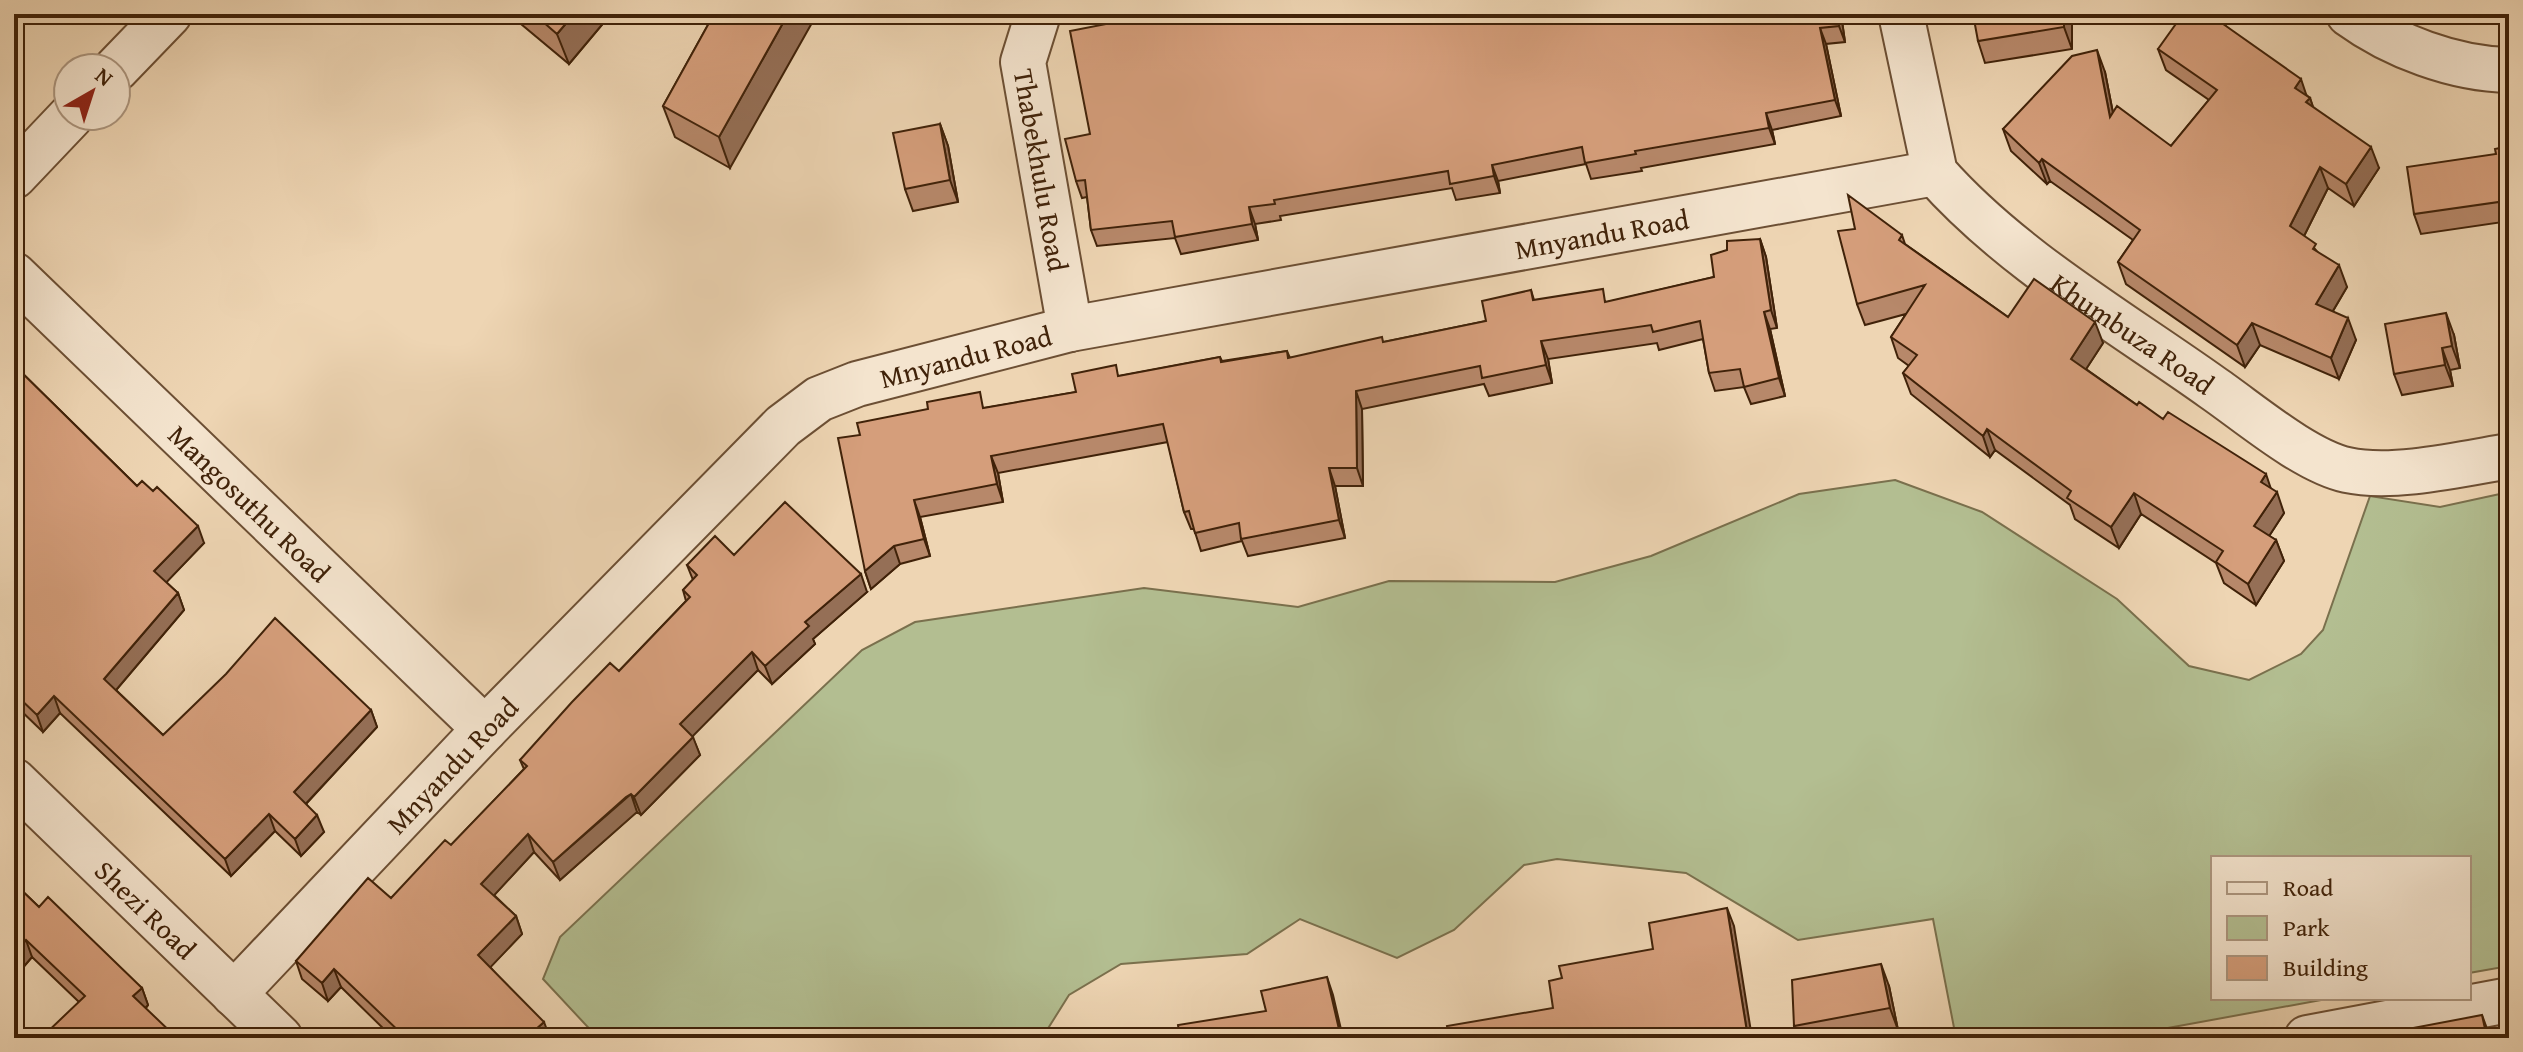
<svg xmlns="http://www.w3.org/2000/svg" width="2523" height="1052" font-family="'Gentium Book Plus',serif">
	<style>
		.green { fill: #b3be91; stroke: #7a704d; stroke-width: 2 }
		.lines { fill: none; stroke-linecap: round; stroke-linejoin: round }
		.minor-casing { stroke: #6c4f34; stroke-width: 48 }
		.tertiary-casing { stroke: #6c4f34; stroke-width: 48 }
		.minor { stroke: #f4e4ce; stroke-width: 44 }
		.tertiary { stroke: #f4e4ce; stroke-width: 44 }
		.wall { fill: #b7886a; stroke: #402209; stroke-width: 2 }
		.shaded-wall { fill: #956f56; stroke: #402209; stroke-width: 2 }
		.building { fill: #d59e7b; stroke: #402209; stroke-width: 2 }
		.labels { text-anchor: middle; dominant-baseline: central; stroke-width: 6; stroke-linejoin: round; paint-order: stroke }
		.street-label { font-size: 28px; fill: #402209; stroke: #f4e4ce }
	</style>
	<rect width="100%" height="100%" fill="#eed5b3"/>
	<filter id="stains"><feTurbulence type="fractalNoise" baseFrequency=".0025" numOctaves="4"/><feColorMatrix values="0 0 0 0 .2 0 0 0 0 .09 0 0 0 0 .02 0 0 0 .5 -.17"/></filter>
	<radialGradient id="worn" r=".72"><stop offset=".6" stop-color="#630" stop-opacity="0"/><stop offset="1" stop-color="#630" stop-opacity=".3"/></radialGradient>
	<path class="green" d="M 1895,480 L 1982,512 L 2117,599 L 2189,666 L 2249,680 L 2301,654 L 2323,630 L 2370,496 L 2440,507 L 2509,492 L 2509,966 L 2469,973 L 2469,858 L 2213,858 L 2213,998 L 2332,998 L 2113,1038 L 1956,1038 L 1933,919 L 1798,940 L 1686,873 L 1557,859 L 1524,865 L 1454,930 L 1397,958 L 1300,919 L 1247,954 L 1121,964 L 1069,995 L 1042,1038 L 598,1038 L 543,979 L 560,937 L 862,650 L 915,622 L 1144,588 L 1298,607 L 1389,581 L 1555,582 L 1651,556 L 1799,494 Z"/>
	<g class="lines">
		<defs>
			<g id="minor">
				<path id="s1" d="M 1038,14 L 1023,62 L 1070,329"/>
				<path id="s2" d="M 1901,14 L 1935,173 C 2011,259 2119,321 2213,388 C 2248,412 2305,461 2347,470 C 2393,480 2462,464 2509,456"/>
				<path d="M 116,69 L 169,14"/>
				<path d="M 14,176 L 71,116"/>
				<path id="s3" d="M 14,275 L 485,729"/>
				<path id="s4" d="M 14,781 L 280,1038"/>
				<path id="s5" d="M 234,994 L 485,729 L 783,426 L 819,399 L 857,384 L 1070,329 L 1935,173"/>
				<path d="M 2307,1038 L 2509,1000"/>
			</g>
			<path id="tertiary" d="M 2349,14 C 2393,46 2454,69 2509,70"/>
		</defs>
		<use href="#minor" class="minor-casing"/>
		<use href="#tertiary" class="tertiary-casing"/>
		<use href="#minor" class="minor"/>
		<use href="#tertiary" class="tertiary"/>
	</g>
	<path class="wall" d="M 509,14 L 611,14 L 569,64 Z
		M 714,14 L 730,168 L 675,137 L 663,106 Z
		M 1841,14 L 1845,42 L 1826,44 L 1841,116 L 1772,130 L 1775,144 L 1641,168 L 1642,171 L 1591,179 L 1586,164 L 1498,181 L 1500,193 L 1456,200 L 1452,188 L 1280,216 L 1281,220 L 1255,224 L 1258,240 L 1181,254 L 1175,238 L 1097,246 L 1091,230 L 1087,197 L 1082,198 L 1076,181 L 1090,134 Z
		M 2072,14 L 2072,49 L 1985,63 L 1978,41 Z
		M 2137,14 L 2166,14 L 2139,19 Z
		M 2221,22 L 2310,98 L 2313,107 L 2379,168 L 2354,206 L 2328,188 L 2304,236 L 2347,287 L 2333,311 L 2356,340 L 2339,379 L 2260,345 L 2245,367 L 2126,284 L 2118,262 L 2133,240 L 2050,181 L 2047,184 L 2011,151 L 2003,129 L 2105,72 L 2113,113 L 2171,146 L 2209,100 L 2166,70 L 2158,49 Z
		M 940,124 L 948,146 L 958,202 L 913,211 L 905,189 Z
		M 2496,154 L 2503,222 L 2421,234 L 2414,214 Z
		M 1902,235 L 1905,244 L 2008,317 L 2103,343 L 2086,369 L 2137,405 L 2163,419 L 2271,489 L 2284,513 L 2269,536 L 2276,540 L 2284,561 L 2256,605 L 2224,583 L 2216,563 L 2141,514 L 2119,548 L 2075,519 L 2070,505 L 1995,450 L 1990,457 L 1911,394 L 1903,373 L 1909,366 L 1898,358 L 1891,337 L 1906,314 L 1865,325 L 1857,304 Z
		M 1760,239 L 1766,257 L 1777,328 L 1770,329 L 1785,396 L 1751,404 L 1744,387 L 1715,391 L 1709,373 L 1703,339 L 1659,350 L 1657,343 L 1548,359 L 1552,383 L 1489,396 L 1484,384 L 1362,409 L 1363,486 L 1335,486 L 1345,538 L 1248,556 L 1242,541 L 1201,551 L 1194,529 L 1191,529 L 1184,512 L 1168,442 L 998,473 L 1003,502 L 920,517 L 930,556 L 900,564 L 871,589 L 865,571 L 860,435 L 985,408 L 1076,392 L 1120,376 L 1220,357 L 1222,361 L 1287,351 L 1290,358 L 1384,342 L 1486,321 L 1531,290 L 1534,300 L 1608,302 L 1714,277 Z
		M 2454,335 L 2460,368 L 2450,370 L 2453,386 L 2402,395 L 2394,374 Z
		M 14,365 L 137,486 L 204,543 L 166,582 L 178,593 L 184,610 L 116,690 L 163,735 L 371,710 L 377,727 L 306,804 L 324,832 L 301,856 L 275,831 L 231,876 L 60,713 L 43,732 L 14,704 Z
		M 734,555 L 867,592 L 813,639 L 815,644 L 772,684 L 758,670 L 692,736 L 700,755 L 641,815 L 637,812 L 633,815 L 560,880 L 534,852 L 494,895 L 516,916 L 522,934 L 490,967 L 550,1038 L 393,1038 L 341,987 L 328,1001 L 302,979 L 296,961 L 391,898 L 451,845 L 524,769 L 520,760 L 619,671 L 686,601 L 683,590 L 693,580 L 687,565 Z
		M 14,883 L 39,907 L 142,988 L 148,1005 L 146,1008 L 79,1002 L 32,957 L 14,978 Z
		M 1889,986 L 1898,1030 L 1855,1038 L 1798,1038 L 1794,1026 Z"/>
	<path class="shaded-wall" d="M 574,14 L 611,14 L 569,64 L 557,34 Z
		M 788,14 L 817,14 L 730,168 L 719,137 Z
		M 1837,14 L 1841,14 L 1845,42 L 1839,26 Z
		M 2064,14 L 2072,14 L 2072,49 L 2064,27 Z
		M 1820,28 L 1826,44 L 1841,116 L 1835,100 Z
		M 2097,50 L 2105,72 L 2118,139 L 2110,117 Z
		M 2301,79 L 2308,100 L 2310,98 L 2317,119 L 2295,88 Z
		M 1766,113 L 1772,130 L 1775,144 L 1769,128 Z
		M 940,124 L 948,146 L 958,202 L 950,180 Z
		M 2371,147 L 2379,168 L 2354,206 L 2346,184 Z
		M 2042,159 L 2050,181 L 2047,184 L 2039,163 Z
		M 1492,165 L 1498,181 L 1500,193 L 1494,176 Z
		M 2320,167 L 2328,188 L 2298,248 L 2290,226 Z
		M 1249,207 L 1255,224 L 1258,240 L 1252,224 Z
		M 1760,239 L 1766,257 L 1777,328 L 1771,310 Z
		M 2339,265 L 2347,287 L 2324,326 L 2316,304 Z
		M 1764,312 L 1770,329 L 1785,396 L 1779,378 Z
		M 2446,313 L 2454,335 L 2460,368 L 2452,346 Z
		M 2348,318 L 2356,340 L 2339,379 L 2331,358 Z
		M 2095,322 L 2103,343 L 2079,380 L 2071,359 Z
		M 2252,323 L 2260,345 L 2245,367 L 2237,345 Z
		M 1541,341 L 1548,359 L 1552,383 L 1546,365 Z
		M 2442,348 L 2450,370 L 2453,386 L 2445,365 Z
		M 1356,391 L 1362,409 L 1363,486 L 1357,468 Z
		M 1987,429 L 1995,450 L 1990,457 L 1983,436 Z
		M 991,456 L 998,473 L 1003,502 L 997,484 Z
		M 1329,468 L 1335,486 L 1345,538 L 1339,520 Z
		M 2266,474 L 2273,495 L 2261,482 Z
		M 2277,492 L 2284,513 L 2262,547 L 2254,526 Z
		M 2134,493 L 2141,514 L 2119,548 L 2111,527 Z
		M 914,500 L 920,517 L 930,556 L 924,539 Z
		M 198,526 L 204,543 L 161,588 L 154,571 Z
		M 2276,540 L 2284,561 L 2256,605 L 2248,584 Z
		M 894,546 L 900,564 L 871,589 L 865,571 Z
		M 861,574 L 867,592 L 813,639 L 815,644 L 772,684 L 765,666 L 805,622 Z
		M 178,593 L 184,610 L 111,696 L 104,679 Z
		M 752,652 L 758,670 L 687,742 L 680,724 Z
		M 54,696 L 60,713 L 43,732 L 37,715 Z
		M 371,710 L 377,727 L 300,810 L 294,792 Z
		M 693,737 L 700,755 L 641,815 L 634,797 Z
		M 631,794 L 637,812 L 560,880 L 553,862 Z
		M 269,814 L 275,831 L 231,876 L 225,859 Z
		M 317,815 L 324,832 L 301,856 L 295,839 Z
		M 528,834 L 534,852 L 488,902 L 481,884 Z
		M 1727,908 L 1734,926 L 1752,1038 L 1748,1038 Z
		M 516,916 L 522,934 L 485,973 L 478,955 Z
		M 26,940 L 32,957 L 14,978 L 14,953 Z
		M 1881,964 L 1889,986 L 1898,1030 L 1890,1008 Z
		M 334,969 L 341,987 L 328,1001 L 322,983 Z
		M 1327,977 L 1333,995 L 1343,1038 L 1341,1038 Z
		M 142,988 L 148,1005 L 140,1014 L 133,996 Z
		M 2482,1015 L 2490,1037 L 2490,1038 L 2487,1038 Z
		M 544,1022 L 550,1038 L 538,1038 L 535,1030 Z"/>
	<path class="building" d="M 534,14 L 574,14 L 557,34 Z
		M 714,14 L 788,14 L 719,137 L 663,106 Z
		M 1132,14 L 1837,14 L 1839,26 L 1820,28 L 1835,100 L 1766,113 L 1769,128 L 1635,151 L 1636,154 L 1585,163 L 1582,147 L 1492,165 L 1494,176 L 1450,184 L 1448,171 L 1274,200 L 1275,204 L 1249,207 L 1252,224 L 1175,237 L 1172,221 L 1091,230 L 1085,180 L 1076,181 L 1065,139 L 1090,134 L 1070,31 L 1132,19 Z
		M 1973,14 L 2064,14 L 2064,27 L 1978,41 Z
		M 2183,14 L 2215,14 L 2216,19 L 2301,79 L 2295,88 L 2310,98 L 2306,102 L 2371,147 L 2346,184 L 2320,167 L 2290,226 L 2316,244 L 2313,249 L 2339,265 L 2316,304 L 2348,318 L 2331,358 L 2252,323 L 2237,345 L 2118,262 L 2140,230 L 2042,159 L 2039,163 L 2003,129 L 2072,56 L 2097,50 L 2110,117 L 2117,106 L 2171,146 L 2217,90 L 2158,49 Z
		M 940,124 L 950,180 L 905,189 L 893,133 Z
		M 2509,146 L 2509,260 L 2499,202 L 2414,214 L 2407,167 L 2496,154 L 2495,149 Z
		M 1848,195 L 1902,235 L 1899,240 L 2008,317 L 2034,279 L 2095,322 L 2071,359 L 2137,405 L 2139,402 L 2163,419 L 2168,412 L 2266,474 L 2261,482 L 2277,492 L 2254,526 L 2276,540 L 2248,584 L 2216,562 L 2223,551 L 2134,493 L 2111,527 L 2067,498 L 2071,491 L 1987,429 L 1983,436 L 1903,373 L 1917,355 L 1891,337 L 1925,285 L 1857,304 L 1838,231 L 1855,229 Z
		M 1760,239 L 1771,310 L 1764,312 L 1779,378 L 1744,387 L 1740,369 L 1709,373 L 1700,321 L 1653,332 L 1651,325 L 1541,341 L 1546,365 L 1482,378 L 1480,366 L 1356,391 L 1357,468 L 1329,468 L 1339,520 L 1241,539 L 1239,523 L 1195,533 L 1189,511 L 1184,512 L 1163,424 L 991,456 L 997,484 L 914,500 L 924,539 L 894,546 L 865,571 L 838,438 L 860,435 L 857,423 L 928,409 L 927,402 L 980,392 L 983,408 L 1076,392 L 1072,374 L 1116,365 L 1118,376 L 1220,357 L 1221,362 L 1287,351 L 1288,358 L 1382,337 L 1383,342 L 1486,321 L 1482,301 L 1531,290 L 1533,300 L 1603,289 L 1605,302 L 1714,277 L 1711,255 L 1727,250 L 1727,241 Z
		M 2446,313 L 2452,346 L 2442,348 L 2445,365 L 2394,374 L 2385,324 Z
		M 14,365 L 137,486 L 142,481 L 153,491 L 157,487 L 198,526 L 154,571 L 178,593 L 104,679 L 163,735 L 226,674 L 275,618 L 371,710 L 294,792 L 317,815 L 295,839 L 269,814 L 225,859 L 54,696 L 37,715 L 14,693 Z
		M 785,502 L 861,574 L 805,622 L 809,626 L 765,666 L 752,652 L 680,724 L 693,737 L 634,797 L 631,794 L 626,797 L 553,862 L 528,834 L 481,884 L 516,916 L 478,955 L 544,1022 L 535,1030 L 544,1038 L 406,1038 L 334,969 L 322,983 L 296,961 L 368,878 L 391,898 L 445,840 L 451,845 L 527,766 L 520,760 L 572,702 L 610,663 L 619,671 L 690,597 L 683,590 L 697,575 L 687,565 L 715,536 L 734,555 Z
		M 14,883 L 39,907 L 48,897 L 142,988 L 133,996 L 177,1038 L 41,1038 L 85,996 L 26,940 L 14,953 Z
		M 1727,908 L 1748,1038 L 1449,1038 L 1447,1026 L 1553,1008 L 1549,981 L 1562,978 L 1559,966 L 1653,949 L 1649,923 Z
		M 1881,964 L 1890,1008 L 1794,1026 L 1792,980 Z
		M 1327,977 L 1341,1038 L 1180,1038 L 1178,1025 L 1266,1011 L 1261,991 Z
		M 2482,1015 L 2487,1038 L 2415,1038 L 2413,1028 Z
		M 14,1021 L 31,1038 L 14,1038 Z"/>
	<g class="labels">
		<g class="street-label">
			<text stroke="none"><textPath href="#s1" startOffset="160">Thabekhulu Road</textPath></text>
			<text stroke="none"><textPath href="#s5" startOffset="1636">Mnyandu Road</textPath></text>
			<text stroke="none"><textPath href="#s2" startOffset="418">Khumbuza Road</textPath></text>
			<text stroke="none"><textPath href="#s5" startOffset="988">Mnyandu Road</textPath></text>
			<text stroke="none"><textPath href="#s3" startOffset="328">Mangosuthu Road</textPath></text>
			<text stroke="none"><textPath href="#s5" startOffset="316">Mnyandu Road</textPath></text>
			<text stroke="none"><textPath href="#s4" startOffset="184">Shezi Road</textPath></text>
		</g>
	</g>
	<rect width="2523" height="1052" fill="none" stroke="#eed5b3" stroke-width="48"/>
	<rect x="16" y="16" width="2491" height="1020" fill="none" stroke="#402209" stroke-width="4"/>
	<rect x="24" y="24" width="2475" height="1004" fill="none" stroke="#402209" stroke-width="2"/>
	<rect x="2211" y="856" width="260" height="144" fill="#f4e4ce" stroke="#ac967f" stroke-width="2"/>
	<rect x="2227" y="882" width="40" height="12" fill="#f4e4ce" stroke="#ac967f" stroke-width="2"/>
	<text x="2283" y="896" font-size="24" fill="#402209">Road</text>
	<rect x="2227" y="916" width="40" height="24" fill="#b3be91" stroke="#ac967f" stroke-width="2"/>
	<text x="2283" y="936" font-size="24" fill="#402209">Park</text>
	<rect x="2227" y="956" width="40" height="24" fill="#d59e7b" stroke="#ac967f" stroke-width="2"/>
	<text x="2283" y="976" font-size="24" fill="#402209">Building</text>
	<g transform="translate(92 92) rotate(39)"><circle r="38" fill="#f4e4ce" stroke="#ac967f" stroke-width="2"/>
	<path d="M0-6L14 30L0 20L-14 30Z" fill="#8f2418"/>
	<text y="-12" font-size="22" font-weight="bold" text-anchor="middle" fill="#402209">N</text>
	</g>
	<rect width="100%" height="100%" filter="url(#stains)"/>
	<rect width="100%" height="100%" fill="url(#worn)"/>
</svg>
